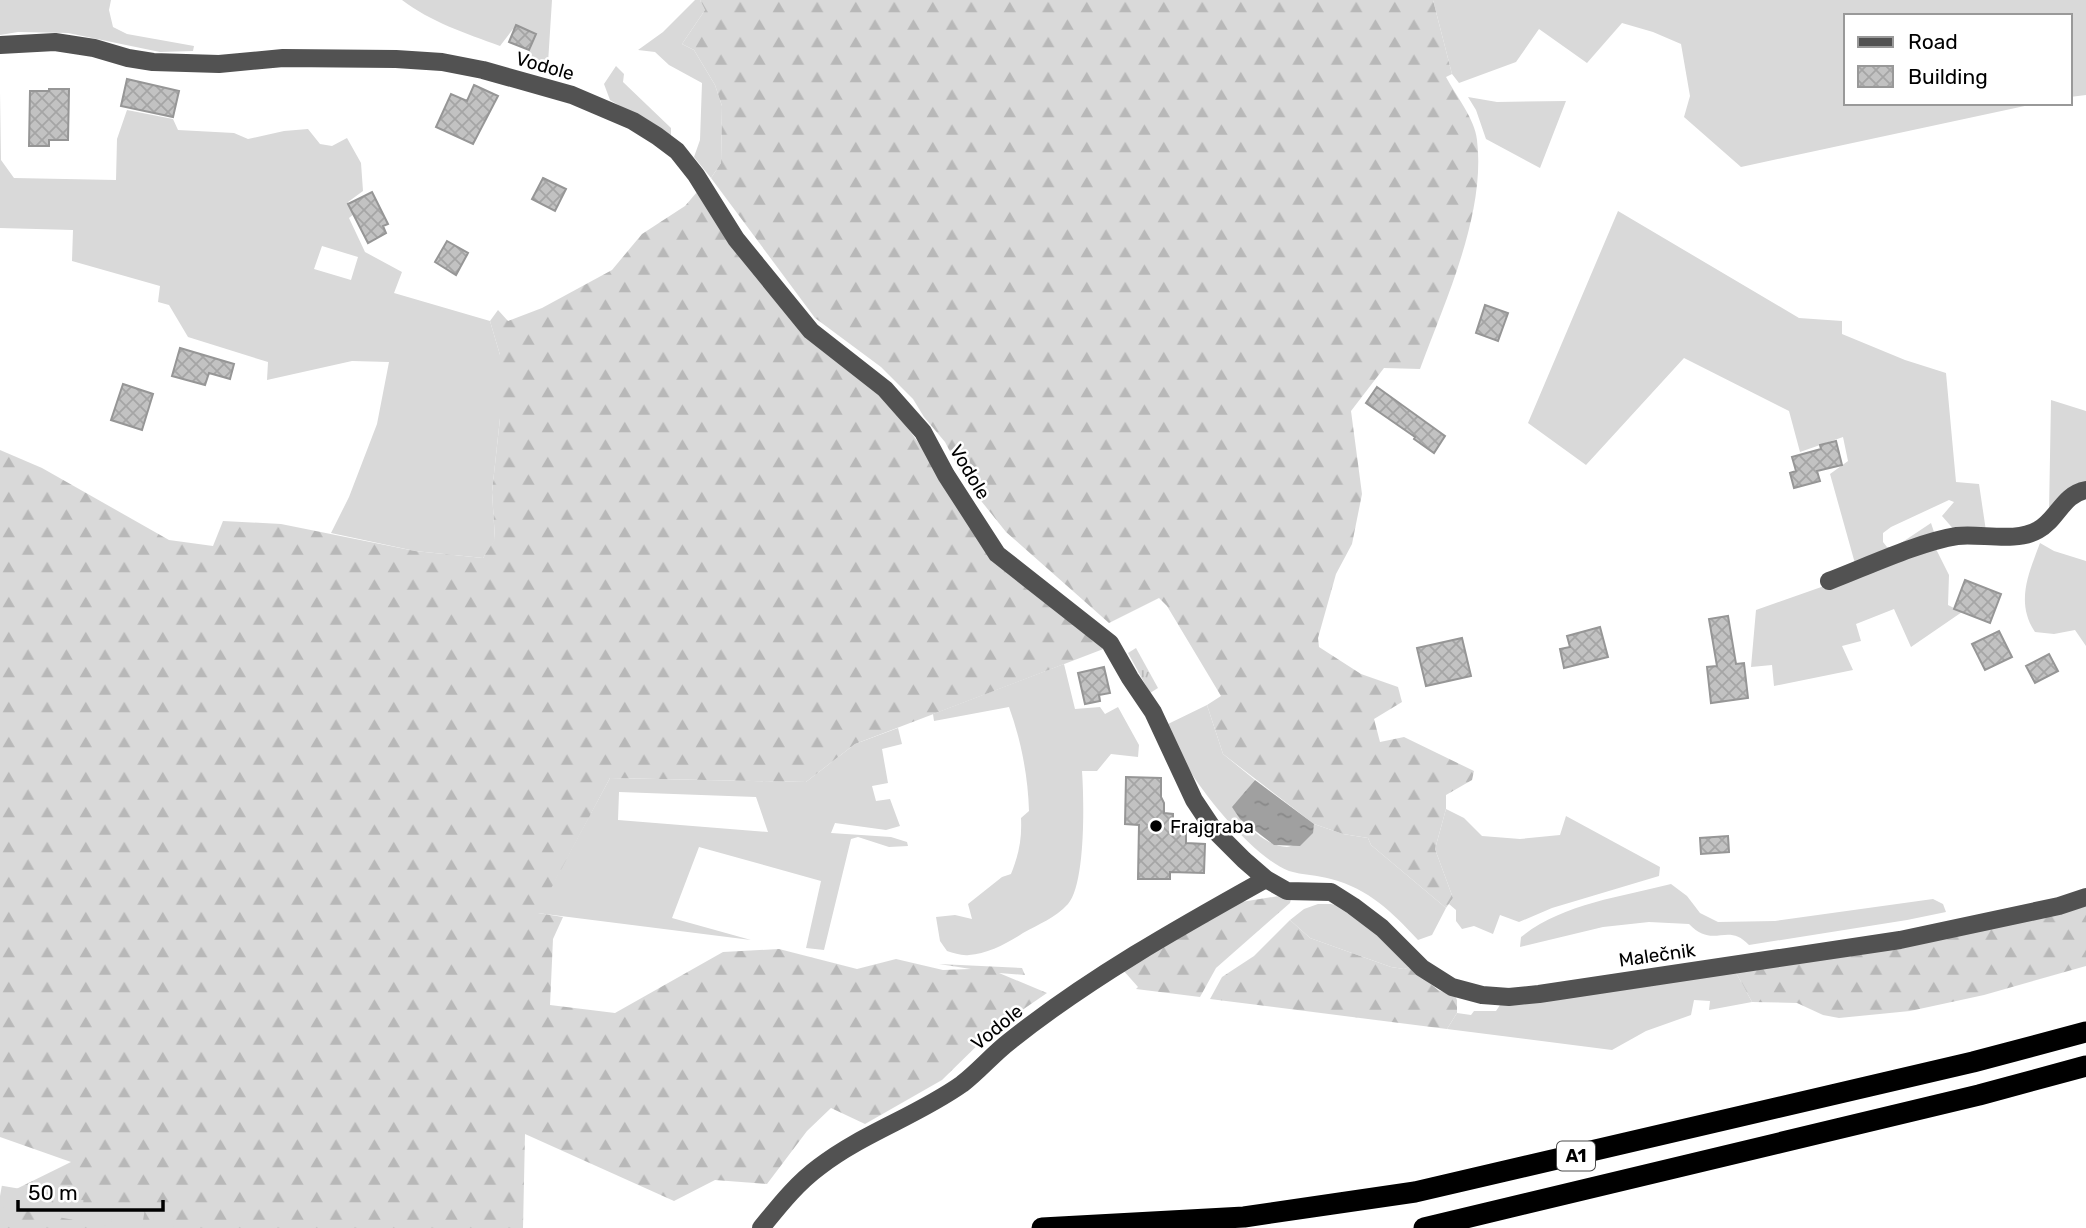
<svg xmlns="http://www.w3.org/2000/svg" width="2086" height="1228" font-family="Rubik,sans-serif">
	<style>
		.grass { fill: #d9d9d9; fill-rule: evenodd }
		.forest { fill: url(#forest-firs) }
		.park { fill: url(#park-tufts) }
		.water { fill: url(#water-ripples) }
		.building { fill: url(#building-cross-hatch); stroke: #969696; stroke-width: 2 }
		.lines { fill: none; stroke-linecap: round; stroke-linejoin: round }
		.highway-tunnel { stroke: #d9d9d9; stroke-width: 21; stroke-dasharray: 21 10; stroke-linecap: butt }
		.minor { stroke: #525252; stroke-width: 18 }
		.highway { stroke: #000; stroke-width: 21 }
		.poi-dot { fill: #000; stroke: #fff; stroke-width: 2.5 }
		.labels { text-anchor: middle; dominant-baseline: central; stroke-width: 5; stroke-linejoin: round; paint-order: stroke }
		.shield { fill: #fff; stroke: #4c4c4c; stroke-width: 2 }
		.shield-label { font-size: 18px; font-weight: bold; fill: #000 }
		.street-label { font-size: 19px; fill: #000; stroke: #fff }
		.poi-label { font-size: 19px; fill: #000; stroke: #fff; text-anchor: start }
	</style>
	<defs>
		<pattern id="forest-firs" width="22" height="20" patternUnits="userSpaceOnUse" patternTransform="scale(1.75)"><rect width="22" height="20" fill="#d9d9d9"/><path d="M5 1l3.5 6h-7zM16 11l3.5 6h-7z" fill="#b8b8b8"/></pattern>
		<pattern id="park-tufts" width="24" height="20" patternUnits="userSpaceOnUse" patternTransform="scale(1.75)"><rect width="24" height="20" fill="#d9d9d9"/><path d="M3 7l-1-3M5 7V3M7 7l1-3M15 17l-1-3M17 17v-4M19 17l1-3" fill="none" stroke="#b8b8b8"/></pattern>
		<pattern id="water-ripples" width="26" height="14" patternUnits="userSpaceOnUse" patternTransform="scale(1.75)"><rect width="26" height="14" fill="#a0a0a0"/><path d="M2 4q2-2 4 0t4 0M15 11q2-2 4 0t4 0" fill="none" stroke="#888"/></pattern>
		<pattern id="building-cross-hatch" width="8" height="8" patternUnits="userSpaceOnUse" patternTransform="scale(1.75)"><rect width="8" height="8" fill="#c2c2c2"/><path d="M0 0l8 8M0 8l8-8" fill="none" stroke="#a5a5a5"/></pattern>
	</defs>
	<rect width="100%" height="100%" fill="#fff"/>
	<path class="grass" d="M 0,0 L 111,0 L 109,10 L 113,27 L 127,34 L 194,46 L 193,51 L 160,52 L 68,33 L 18,32 L 0,35 Z
		M 402,0 L 552,0 L 548,63 L 528,56 L 534,36 L 513,29 L 500,46 C 465,33 431,22 402,0 Z
		M 695,0 L 700,0 L 705,10 L 682,44 L 694,50 L 715,85 L 722,106 L 721,163 L 711,178 L 694,157 L 700,140 L 702,83 L 669,65 L 655,52 L 638,50 L 663,32 Z
		M 1433,0 L 2086,0 L 2086,95 L 2070,97 L 2070,16 L 1846,16 L 1846,103 L 2039,103 L 1741,167 L 1684,117 L 1690,96 L 1681,44 L 1653,32 L 1622,23 L 1587,63 L 1539,29 L 1516,62 L 1459,83 L 1452,74 Z
		M 616,66 L 624,74 L 623,82 L 671,128 L 671,137 L 610,100 L 604,84 Z
		M 0,92 L 1,160 L 14,178 L 116,180 L 117,139 L 127,110 L 173,119 L 178,130 L 234,133 L 248,139 L 284,131 L 308,129 L 320,144 L 332,146 L 347,138 L 361,163 L 363,191 L 348,202 L 354,214 L 349,218 L 365,252 L 402,272 L 394,293 L 490,321 L 500,355 L 500,418 L 492,492 L 495,540 L 483,558 L 415,551 L 331,533 L 349,497 L 377,424 L 389,362 L 352,361 L 267,380 L 268,362 L 188,337 L 169,305 L 158,302 L 160,286 L 72,261 L 73,230 L 0,228 ZM 322,246 L 358,257 L 351,280 L 314,269 Z
		M 1468,97 L 1497,102 L 1566,101 L 1540,168 L 1486,139 L 1476,110 Z
		M 1618,211 L 1799,318 L 1842,321 L 1842,334 L 1905,360 L 1946,373 L 1956,482 L 1979,484 L 1986,531 L 1956,532 L 1942,516 L 1954,502 L 1949,500 L 1891,527 L 1883,533 L 1883,542 L 1887,547 L 1895,547 L 1931,523 L 1935,535 L 1856,567 L 1830,474 L 1848,461 L 1843,437 L 1800,452 L 1789,411 L 1684,358 L 1586,465 L 1528,423 Z
		M 2051,400 L 2086,411 L 2086,483 L 2049,513 Z
		M 2040,543 L 2054,551 L 2086,561 L 2086,646 L 2075,630 L 2054,634 L 2035,632 C 2015,602 2029,573 2040,543 Z
		M 1935,547 L 1949,575 L 1948,605 L 1962,612 L 1911,647 L 1894,609 L 1856,624 L 1861,641 L 1842,646 L 1853,670 L 1774,686 L 1772,665 L 1751,667 L 1756,610 Z
		M 1064,664 L 1075,709 L 1100,707 L 1105,714 L 1118,707 L 1139,745 L 1138,757 L 1111,754 L 1097,771 L 1082,771 C 1084,798 1086,884 1068,904 C 1055,918 1039,924 1023,933 C 1008,943 987,954 969,955 C 962,956 954,953 947,951 L 940,941 L 936,917 L 955,915 L 972,919 L 968,904 L 1002,877 L 1011,874 C 1019,854 1022,839 1021,818 L 1029,811 C 1028,776 1021,740 1009,707 L 934,721 L 933,714 Z
		M 1207,705 L 1223,754 L 1255,780 L 1233,807 C 1242,823 1267,847 1287,847 C 1295,846 1305,838 1312,833 L 1314,824 L 1343,834 L 1368,838 L 1371,845 L 1446,908 L 1432,935 L 1418,940 C 1392,912 1369,889 1331,879 C 1318,875 1302,875 1289,871 C 1255,858 1207,799 1188,768 C 1180,755 1174,738 1168,724 Z
		M 898,728 L 902,744 L 882,749 L 888,783 L 872,786 L 876,801 L 890,799 L 900,826 L 886,830 L 835,823 L 831,833 L 891,837 L 907,842 L 908,846 L 889,847 L 858,837 L 851,839 L 824,950 L 806,948 L 821,881 L 699,847 L 672,918 L 751,940 L 537,913 L 610,778 L 806,782 L 855,744 ZM 619,792 L 756,797 L 768,832 L 618,820 Z
		M 1446,809 L 1464,818 L 1482,836 L 1520,839 L 1560,835 L 1566,816 L 1660,867 L 1659,876 L 1552,908 L 1519,922 L 1500,915 L 1493,934 L 1474,926 L 1462,929 L 1456,921 L 1456,910 L 1449,904 L 1453,898 L 1435,849 Z
		M 1671,884 L 1687,896 L 1700,913 L 1718,922 L 1775,921 L 1933,899 L 1943,904 L 1946,912 L 1907,920 L 1749,945 C 1727,921 1714,950 1689,924 L 1649,922 L 1603,927 L 1520,947 L 1521,937 C 1562,904 1620,897 1671,884 Z
		M 1318,904 L 1331,904 L 1350,909 L 1410,967 L 1404,969 L 1391,967 L 1310,938 L 1290,920 L 1304,909 Z
		M 1735,971 L 1752,1002 L 1709,1010 L 1710,1001 L 1694,1000 L 1691,1015 L 1646,1031 L 1612,1050 L 1447,1029 L 1457,1013 L 1471,1015 L 1474,1011 L 1496,1011 L 1502,1002 Z"/>
	<path class="forest" d="M 700,0 L 1433,0 L 1452,74 L 1446,77 C 1456,96 1475,119 1477,140 C 1486,214 1445,301 1420,369 L 1384,368 L 1351,411 L 1362,494 L 1352,544 L 1336,574 L 1318,638 L 1319,647 L 1361,674 L 1398,687 L 1402,702 L 1374,719 L 1380,742 L 1404,737 L 1474,771 L 1472,780 L 1446,795 L 1446,809 L 1435,849 L 1453,898 L 1446,908 L 1371,845 L 1368,838 L 1343,834 L 1314,824 L 1223,754 L 1207,705 L 1221,696 L 1167,606 L 1159,598 L 1109,623 L 1006,532 L 966,482 L 945,442 L 924,417 L 913,399 L 881,367 L 815,318 L 711,178 L 721,163 L 722,106 L 715,85 L 694,50 L 682,44 L 705,10 Z
		M 697,192 L 730,242 L 889,402 L 985,535 L 1106,648 L 855,744 L 806,782 L 610,778 L 538,913 L 563,917 L 553,939 L 550,1005 L 615,1013 L 723,952 L 779,949 L 857,969 L 896,959 L 943,970 L 971,969 L 939,964 L 1022,968 L 1025,975 L 999,973 L 1047,993 L 993,1030 L 942,1080 L 865,1124 L 831,1108 L 807,1131 L 767,1184 L 715,1180 L 674,1201 L 525,1134 L 523,1228 L 0,1228 L 0,1199 L 4,1195 L 71,1162 L 0,1137 L 0,450 L 42,468 L 169,540 L 213,546 L 223,521 L 281,524 L 415,551 L 483,558 L 495,539 L 492,492 L 500,418 L 500,355 L 490,321 L 498,310 L 508,321 L 542,308 L 612,270 L 642,234 L 685,206 Z
		M 1285,895 L 1292,896 L 1290,903 L 1216,968 L 1200,997 L 1136,989 L 1138,987 L 1123,970 L 1235,903 Z
		M 2086,901 L 2086,966 L 1984,995 L 1910,1011 L 1839,1018 L 1823,1015 L 1797,1003 L 1752,1002 L 1735,971 Z
		M 1290,920 L 1310,938 L 1391,967 L 1404,969 L 1410,967 L 1438,990 L 1455,996 L 1457,1000 L 1457,1013 L 1447,1029 L 1210,999 L 1222,977 L 1254,956 Z"/>
	<path class="park" d="M 1136,648 L 1158,688 L 1150,693 L 1128,653 Z"/>
	<path class="water" d="M 1255,780 L 1314,824 L 1313,833 L 1300,846 L 1274,845 L 1240,819 L 1232,807 Z"/>
	<path class="building" d="M 516,25 L 536,34 L 529,50 L 509,42 Z
		M 127,79 L 179,91 L 173,117 L 121,106 Z
		M 474,85 L 498,96 L 473,144 L 436,127 L 451,94 L 467,101 Z
		M 49,89 L 69,89 L 68,140 L 49,140 L 49,146 L 29,146 L 30,91 L 49,91 Z
		M 543,178 L 566,189 L 555,211 L 532,199 Z
		M 372,192 L 388,224 L 383,226 L 386,233 L 368,243 L 348,204 Z
		M 447,241 L 468,253 L 456,275 L 435,262 Z
		M 1485,305 L 1508,313 L 1498,341 L 1476,333 Z
		M 180,348 L 234,364 L 230,379 L 209,373 L 205,385 L 172,376 Z
		M 123,384 L 153,394 L 142,430 L 111,420 Z
		M 1377,387 L 1445,436 L 1434,453 L 1414,439 L 1415,437 L 1366,403 Z
		M 1836,441 L 1842,465 L 1817,471 L 1820,481 L 1794,488 L 1790,473 L 1796,471 L 1792,457 L 1821,449 L 1820,445 Z
		M 1965,580 L 2001,594 L 1990,623 L 1954,609 Z
		M 1728,616 L 1736,664 L 1744,663 L 1748,698 L 1711,703 L 1707,667 L 1717,666 L 1709,619 Z
		M 1600,627 L 1608,657 L 1564,668 L 1560,649 L 1570,647 L 1567,636 Z
		M 1999,631 L 2012,657 L 1985,670 L 1972,644 Z
		M 1462,638 L 1471,676 L 1426,686 L 1417,648 Z
		M 2049,654 L 2058,671 L 2035,683 L 2026,666 Z
		M 1104,667 L 1110,693 L 1099,695 L 1100,701 L 1085,704 L 1078,673 Z
		M 1126,777 L 1161,778 L 1161,797 L 1164,803 L 1164,813 L 1173,814 L 1173,828 L 1186,829 L 1186,843 L 1205,844 L 1204,873 L 1170,872 L 1170,879 L 1138,879 L 1139,825 L 1125,824 Z
		M 1728,836 L 1729,852 L 1701,854 L 1700,838 Z"/>
	<g class="lines">
		<path class="highway-tunnel" d="M 0,1196 L 179,1228"/>
		<path class="minor" d="M 0,45 L 55,42 L 94,48 L 128,58 L 153,62 L 219,64 L 283,58 L 396,59 L 442,62 L 483,70 L 572,95 L 633,121 L 657,136 L 677,151 L 696,175 L 736,239 L 811,331 L 885,389 L 923,432 L 946,475 L 997,554 L 1110,643 L 1130,678 L 1153,712 L 1194,800 L 1214,830 L 1244,860 L 1266,879 L 1287,891 L 1331,892 L 1353,906 L 1382,928 L 1422,968 L 1452,987 L 1482,995 L 1509,997 L 1539,994 L 1900,940 L 2059,906 L 2086,897
			M 1829,581 C 1866,567 1919,542 1957,536 C 1980,533 2016,543 2038,530 C 2057,520 2063,494 2086,490
			M 761,1228 C 779,1206 796,1184 819,1167 C 863,1133 917,1116 962,1084 C 979,1071 993,1054 1010,1041 C 1089,978 1178,928 1266,879"/>
		<path class="highway" d="M 1042,1228 L 1244,1217 L 1415,1192 L 1973,1062 L 2086,1032
			M 1424,1228 L 1979,1095 L 2086,1066"/>
	</g>
	<circle class="poi-dot" cx="1156" cy="826" r="7"/>
	<g class="labels">
		<rect class="shield" x="1557" y="1141.5" width="38" height="29" rx="5"/>
		<g class="shield-label">
			<text x="1576" y="1156">A1</text>
		</g>
		<g class="street-label">
			<text transform="translate(545 66) rotate(16)">Vodole</text>
			<text transform="translate(970 472) rotate(59)">Vodole</text>
			<text transform="translate(1657 955) rotate(-8)">Malečnik</text>
			<text transform="translate(997 1027) rotate(-39)">Vodole</text>
		</g>
		<g class="poi-label">
			<text x="1170" y="826">Frajgraba</text>
		</g>
	</g>
	<rect x="1844" y="14" width="228" height="91" fill="#ffffff" stroke="#999999" stroke-width="2"/>
	<rect x="1858" y="37" width="35" height="10" fill="#525252" stroke="#999999" stroke-width="2"/>
	<text x="1908" y="49" font-size="21" fill="#000000">Road</text>
	<rect x="1858" y="66" width="35" height="21" fill="url(#building-cross-hatch)" stroke="#999999" stroke-width="2"/>
	<text x="1908" y="84" font-size="21" fill="#000000">Building</text>
	<path d="M18 1200v10h145v-10" fill="none" stroke="#000000" stroke-width="3.5"/>
	<text x="28" y="1200" font-size="21" fill="#000000" stroke="#ffffff" stroke-width="5" paint-order="stroke">50 m</text>
</svg>
